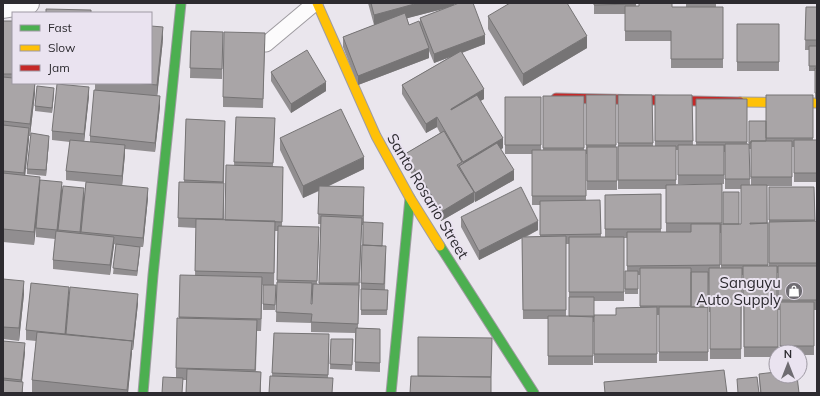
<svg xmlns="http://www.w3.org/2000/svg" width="820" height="396" font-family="Mulish,sans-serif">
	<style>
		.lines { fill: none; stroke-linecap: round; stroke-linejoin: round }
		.lane-casing { stroke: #9f9ca1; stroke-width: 17 }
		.street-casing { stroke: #9f9ca1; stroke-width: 24 }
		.fast-casing { stroke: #9f9ca1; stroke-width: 11 }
		.slow-casing { stroke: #9f9ca1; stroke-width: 11 }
		.jam-casing { stroke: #9f9ca1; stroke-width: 11 }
		.lane { stroke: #fcfbfc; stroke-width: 15 }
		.street { stroke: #fcfbfc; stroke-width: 22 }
		.fast { stroke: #4caf50; stroke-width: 9 }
		.slow { stroke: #ffc107; stroke-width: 9 }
		.jam { stroke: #c62828; stroke-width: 9 }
		.wall { fill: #918e90; fill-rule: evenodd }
		.shaded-wall { fill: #767475 }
		.building { fill: #a9a5a7; stroke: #767475 }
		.labels { text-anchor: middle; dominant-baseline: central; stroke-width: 4; stroke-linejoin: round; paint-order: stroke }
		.street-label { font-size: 15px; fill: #2d2b30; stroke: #eae3f0 }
		.poi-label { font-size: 15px; fill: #2d2b30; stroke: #eae3f0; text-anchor: end }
	</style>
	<rect width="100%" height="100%" fill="#eae6ed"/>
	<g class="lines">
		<defs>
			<path id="lane" d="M 266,44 L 315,3"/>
			<path id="street" d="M 3,7 L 28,3"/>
			<path id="fast" d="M 440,246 L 534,393
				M 143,393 L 153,275 L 181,3
				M 391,393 L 410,198"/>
			<path id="slow" d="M 317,3 L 376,136 L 410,198 L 440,246
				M 740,102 L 817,103"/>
			<path id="jam" d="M 556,98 L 740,102"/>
		</defs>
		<use href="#lane" class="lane-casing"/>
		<use href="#street" class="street-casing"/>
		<use href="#fast" class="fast-casing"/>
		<use href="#slow" class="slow-casing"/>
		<use href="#jam" class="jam-casing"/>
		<use href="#lane" class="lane"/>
		<use href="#street" class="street"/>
		<use href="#fast" class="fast"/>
		<use href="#slow" class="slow"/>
		<use href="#jam" class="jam"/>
	</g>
	<path class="wall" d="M 368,3 L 454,3 L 454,5 L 485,44 L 462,53 L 484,99 L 480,101 L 503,148 L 501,149 L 514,180 L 475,202 L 474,200 L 474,202 L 441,221 L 425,194 L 424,194 L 405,163 L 405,154 L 440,133 L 437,127 L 426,133 L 402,94 L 402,85 L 450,57 L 434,63 L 429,51 L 429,58 L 358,85 L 343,47 L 343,37 L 374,25 ZM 447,8 L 420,18 L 420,24 L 409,25 L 407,18 Z
		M 594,3 L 636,3 L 636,6 L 672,7 L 686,7 L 686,3 L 716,3 L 716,7 L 723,7 L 723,68 L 671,68 L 671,41 L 625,41 L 625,14 L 594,14 Z
		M 806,7 L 817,7 L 817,99 L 815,99 L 815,71 L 809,71 L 809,50 L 805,50 Z
		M 488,16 L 587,48 L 523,86 L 488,29 Z
		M 3,21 L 13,21 L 13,83 L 44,83 L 44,84 L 35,84 L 35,93 L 30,136 L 29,136 L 25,176 L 40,189 L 62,190 L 84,197 L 86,182 L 66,180 L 66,171 L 70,142 L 52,140 L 52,131 L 89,96 L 84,141 L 90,142 L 90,136 L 95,90 L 95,83 L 151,83 L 163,39 L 157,96 L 160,106 L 155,152 L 125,149 L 125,154 L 122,186 L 148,198 L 143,247 L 140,247 L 137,276 L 113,274 L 116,245 L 114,244 L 110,275 L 53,269 L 53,260 L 55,239 L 36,237 L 36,221 L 34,245 L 3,242 Z
		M 737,24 L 779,24 L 779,71 L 737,71 Z
		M 191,31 L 223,32 L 222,79 L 190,78 Z
		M 265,43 L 263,108 L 223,107 L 223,97 Z
		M 271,72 L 326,91 L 291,113 L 271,81 Z
		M 54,93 L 52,113 L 35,111 L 35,106 Z
		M 586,95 L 616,95 L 616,147 L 617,147 L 617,190 L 587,190 L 587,154 L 586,154 L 586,201 L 600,200 L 601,237 L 605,237 L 605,195 L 661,194 L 661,232 L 666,232 L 666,189 L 618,189 L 618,95 L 652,95 L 653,146 L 655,146 L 655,95 L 692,95 L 693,145 L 696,145 L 696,99 L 747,99 L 747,144 L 749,145 L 749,121 L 766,141 L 766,95 L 813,95 L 813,140 L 817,140 L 817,182 L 794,182 L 794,147 L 792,147 L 792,186 L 767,186 L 768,266 L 769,266 L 769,187 L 814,187 L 815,221 L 817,221 L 817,310 L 814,310 L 814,355 L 800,355 L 800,352 L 780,352 L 780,310 L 778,310 L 778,273 L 777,273 L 778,352 L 776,352 L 776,357 L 744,357 L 743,275 L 742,275 L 741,359 L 710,359 L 710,312 L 709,312 L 708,275 L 708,361 L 659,361 L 659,315 L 657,315 L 657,363 L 594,363 L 594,322 L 593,322 L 593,365 L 548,365 L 548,319 L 523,319 L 522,238 L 479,260 L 461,227 L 461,217 L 538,230 L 526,237 L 540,236 L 540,205 L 532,205 L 532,154 L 505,154 L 505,97 L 541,97 L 541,150 L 543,150 L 543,96 L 584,96 L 584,150 L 586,150 ZM 749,149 L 751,149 L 751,185 L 750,185 ZM 676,150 L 678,150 L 678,184 L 724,184 L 724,152 L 725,152 L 725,189 L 741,189 L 741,224 L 722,224 L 676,185 ZM 720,233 L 721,233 L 721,268 L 720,268 ZM 624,238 L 627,238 L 627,271 L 625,271 L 625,294 L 638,294 L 638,275 L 640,275 L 640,308 L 616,315 L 594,315 L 594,301 L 624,301 ZM 566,244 L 569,244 L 569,316 L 566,316 Z
		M 236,117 L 275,128 L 273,166 L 283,176 L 282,226 L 319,237 L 317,284 L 319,284 L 321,224 L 318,224 L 319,191 L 303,198 L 280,150 L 280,138 L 364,169 L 329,186 L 364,196 L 364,222 L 383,246 L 386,255 L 385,290 L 388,290 L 387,315 L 361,315 L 361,283 L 363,225 L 362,225 L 358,328 L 380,329 L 380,372 L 355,371 L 355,333 L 311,332 L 311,323 L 276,322 L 278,231 L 275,231 L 274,285 L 262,285 L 261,331 L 257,331 L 256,371 L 261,372 L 261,393 L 186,393 L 187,380 L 183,380 L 176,378 L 176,368 L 179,318 L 180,275 L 195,276 L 196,228 L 178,227 L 179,182 L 184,182 L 186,119 L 225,121 L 224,183 L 224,220 L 225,220 L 234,165 ZM 312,291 L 312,304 L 311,304 Z
		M 49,141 L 46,176 L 27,174 L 27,169 Z
		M 3,279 L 24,294 L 19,341 L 3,339 Z
		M 263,285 L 276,285 L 275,310 L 263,310 Z
		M 69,296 L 66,334 L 138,303 L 133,350 L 132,350 L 128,393 L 41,393 L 32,392 L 32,380 L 36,341 L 26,340 L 26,330 Z
		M 274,333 L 329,343 L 328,378 L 272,376 Z
		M 331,339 L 353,339 L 352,370 L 330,369 Z
		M 3,341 L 25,352 L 22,382 L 23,393 L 3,393 Z
		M 759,374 L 799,393 L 760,393 Z"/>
	<path class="shaded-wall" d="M 418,3 L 454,3 L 454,6 L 374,27 L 374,15 Z
		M 163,27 L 163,39 L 157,98 L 157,85 Z
		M 485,35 L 485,44 L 434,63 L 434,54 Z
		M 587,36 L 587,48 L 523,86 L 523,74 Z
		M 429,48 L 429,58 L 358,85 L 358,76 Z
		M 326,82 L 326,91 L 291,113 L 291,104 Z
		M 35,83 L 35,93 L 30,136 L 30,124 Z
		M 89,87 L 89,96 L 84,143 L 84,134 Z
		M 54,88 L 54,93 L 52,113 L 52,108 Z
		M 484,89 L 484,99 L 451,118 L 451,109 Z
		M 160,96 L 160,106 L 155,152 L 155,143 Z
		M 437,117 L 437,127 L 426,133 L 426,124 Z
		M 29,128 L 29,140 L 24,186 L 24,173 Z
		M 49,136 L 49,141 L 46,176 L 46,170 Z
		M 503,138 L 503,148 L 463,171 L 463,162 Z
		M 125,145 L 125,154 L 122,186 L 122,176 Z
		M 364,157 L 364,169 L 303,198 L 303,186 Z
		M 514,170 L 514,180 L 475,202 L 475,193 Z
		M 40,177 L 40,190 L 34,245 L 34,232 Z
		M 62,182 L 62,191 L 57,240 L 57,230 Z
		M 425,184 L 425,194 L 424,194 L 424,185 Z
		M 84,188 L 84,197 L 80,241 L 80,232 Z
		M 148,188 L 148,198 L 143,247 L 143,238 Z
		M 474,192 L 474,202 L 441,221 L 441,212 Z
		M 538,221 L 538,230 L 479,260 L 479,251 Z
		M 114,237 L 114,246 L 110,275 L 110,265 Z
		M 140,247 L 140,252 L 137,276 L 137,271 Z
		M 262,277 L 262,290 L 261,331 L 261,319 Z
		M 24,281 L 24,294 L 19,341 L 19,328 Z
		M 69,287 L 69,296 L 65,344 L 65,334 Z
		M 138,294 L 138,303 L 133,350 L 133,341 Z
		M 132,341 L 132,353 L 128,393 L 127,393 Z
		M 25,343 L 25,352 L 21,389 L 21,380 Z"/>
	<path class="building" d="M 371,3 L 418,3 L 374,15 Z
		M 459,3 L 473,3 L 485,35 L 434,54 L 420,18 Z
		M 510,3 L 567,3 L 587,36 L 523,74 L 488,16 Z
		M 594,3 L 636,3 L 636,4 L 594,5 Z
		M 639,3 L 672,3 L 672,7 L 723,7 L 723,59 L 671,59 L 671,31 L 625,31 L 625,6 L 639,6 Z
		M 806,7 L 817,7 L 817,40 L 805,40 Z
		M 46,9 L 91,10 L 91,13 L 46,13 Z
		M 405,13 L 409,25 L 419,21 L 429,48 L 358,76 L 343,37 Z
		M 3,21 L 13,21 L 13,74 L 3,74 Z
		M 737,24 L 779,24 L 779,62 L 737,62 Z
		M 151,26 L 163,27 L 157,85 L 134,83 L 151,83 Z
		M 191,31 L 223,32 L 222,69 L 190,68 Z
		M 224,32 L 265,33 L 263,99 L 223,97 Z
		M 809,46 L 817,46 L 817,66 L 809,66 Z
		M 307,50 L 326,82 L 291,104 L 271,72 Z
		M 461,51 L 484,89 L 451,109 L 451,110 L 477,95 L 503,138 L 463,162 L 437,117 L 426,124 L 402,85 Z
		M 815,68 L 817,68 L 817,93 L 815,93 Z
		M 3,77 L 13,78 L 13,83 L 35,83 L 30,124 L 3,121 Z
		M 57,84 L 89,87 L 84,134 L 52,131 Z
		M 37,86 L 54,88 L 52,108 L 35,106 Z
		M 94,90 L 160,96 L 155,143 L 90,136 Z
		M 586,95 L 616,95 L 616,145 L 586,145 Z
		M 618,95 L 652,95 L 653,143 L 618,143 Z
		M 655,95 L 692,95 L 693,141 L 655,141 Z
		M 766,95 L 813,95 L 813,138 L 766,138 Z
		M 543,96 L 584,96 L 584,148 L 543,148 Z
		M 505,97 L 541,97 L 541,145 L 505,145 Z
		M 696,99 L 747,99 L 747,142 L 696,142 Z
		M 341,109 L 364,157 L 303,186 L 280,138 Z
		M 236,117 L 275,118 L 273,163 L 234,162 Z
		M 186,119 L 225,121 L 223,182 L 184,180 Z
		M 749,121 L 766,121 L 766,141 L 751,141 L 751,143 L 749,143 Z
		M 3,125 L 29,128 L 24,173 L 3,171 Z
		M 444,131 L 462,162 L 457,165 L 474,192 L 441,212 L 425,184 L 424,185 L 405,154 Z
		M 31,133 L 49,136 L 46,170 L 27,169 Z
		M 70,140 L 125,145 L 122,176 L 66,171 Z
		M 794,140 L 817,140 L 817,173 L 794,173 Z
		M 751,141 L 792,141 L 792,177 L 751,177 Z
		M 497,143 L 514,170 L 475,193 L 459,166 Z
		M 725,144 L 749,144 L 750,179 L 725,179 Z
		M 678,145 L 724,145 L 724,175 L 678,175 Z
		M 618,146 L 676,146 L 676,180 L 618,180 Z
		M 587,147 L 617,147 L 617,181 L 587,181 Z
		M 532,150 L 586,150 L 586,196 L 532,196 Z
		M 226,165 L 283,167 L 282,222 L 225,220 Z
		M 3,173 L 40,177 L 34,232 L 3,229 Z
		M 40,180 L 62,182 L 57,230 L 36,228 Z
		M 86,182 L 148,188 L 143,238 L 81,232 Z
		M 179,182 L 224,183 L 223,219 L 178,218 Z
		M 722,184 L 722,223 L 666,223 L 666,185 Z
		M 741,185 L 767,185 L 767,223 L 750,223 L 750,224 L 768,223 L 768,265 L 721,265 L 721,224 L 741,224 Z
		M 63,186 L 84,188 L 80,232 L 58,230 Z
		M 319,186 L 364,187 L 363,216 L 318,214 Z
		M 521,187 L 538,221 L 479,251 L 461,217 Z
		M 769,187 L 814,187 L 815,220 L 769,220 Z
		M 723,192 L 739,192 L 739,224 L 723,224 Z
		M 661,194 L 661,229 L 605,229 L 605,195 Z
		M 600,200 L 601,234 L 540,235 L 540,201 Z
		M 321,216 L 362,218 L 359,283 L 319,283 Z
		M 196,219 L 275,221 L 274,273 L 195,271 Z
		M 817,221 L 817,263 L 769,263 L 769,222 Z
		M 363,222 L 383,223 L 382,246 L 363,245 Z
		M 691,224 L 720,224 L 720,265 L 627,266 L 627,232 L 691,232 Z
		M 278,226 L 319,227 L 317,281 L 277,280 Z
		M 56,231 L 114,237 L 110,265 L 53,260 Z
		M 566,236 L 566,310 L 523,310 L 522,237 Z
		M 569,237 L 624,237 L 624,292 L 569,292 Z
		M 116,244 L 140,247 L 137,271 L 113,268 Z
		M 362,245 L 386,246 L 384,284 L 361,283 Z
		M 743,266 L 777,266 L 777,305 L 743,305 Z
		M 778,266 L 817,266 L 817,300 L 778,300 Z
		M 640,268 L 691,268 L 691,306 L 640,306 Z
		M 709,268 L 742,268 L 742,303 L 709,303 Z
		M 625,271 L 638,271 L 638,289 L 625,289 Z
		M 691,272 L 708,272 L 708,307 L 691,307 Z
		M 180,275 L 262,277 L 261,319 L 179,317 Z
		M 3,279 L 24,281 L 19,328 L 3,327 Z
		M 277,282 L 312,283 L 311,304 L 312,304 L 313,284 L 359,285 L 358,324 L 311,322 L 312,314 L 276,312 Z
		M 31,283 L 69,287 L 65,334 L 26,330 Z
		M 263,285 L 276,285 L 275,305 L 263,304 Z
		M 70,287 L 138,294 L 133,341 L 66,334 Z
		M 361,289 L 388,290 L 387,310 L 361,310 Z
		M 569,297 L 594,297 L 594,317 L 569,316 Z
		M 780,302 L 814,302 L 814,346 L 780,346 Z
		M 710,304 L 741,304 L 741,349 L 710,349 Z
		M 744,306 L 778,306 L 778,347 L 744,347 Z
		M 657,307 L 657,354 L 594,354 L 594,315 L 616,315 L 616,308 Z
		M 659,307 L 708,307 L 708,352 L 659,352 Z
		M 548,316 L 593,316 L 593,356 L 548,356 Z
		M 177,318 L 257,320 L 255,370 L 176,368 Z
		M 356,328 L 380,329 L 380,363 L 355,362 Z
		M 37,332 L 132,341 L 127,390 L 32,380 Z
		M 274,333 L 329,334 L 328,375 L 272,373 Z
		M 418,337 L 492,338 L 491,377 L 418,376 Z
		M 331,339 L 353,339 L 352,365 L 330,364 Z
		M 3,341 L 25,343 L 21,380 L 3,378 Z
		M 187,369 L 261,372 L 260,393 L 186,393 Z
		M 724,370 L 727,393 L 605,393 L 604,382 Z
		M 776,372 L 776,376 L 797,376 L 799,393 L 761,393 L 759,374 Z
		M 270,376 L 333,378 L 332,393 L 269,393 Z
		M 411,376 L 491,377 L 491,393 L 410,393 Z
		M 163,377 L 183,378 L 182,393 L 162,393 Z
		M 757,377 L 759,393 L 738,393 L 737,379 Z
		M 3,380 L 23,382 L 22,393 L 3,393 Z"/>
	<defs>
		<symbol id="shop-disc" viewBox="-11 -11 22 22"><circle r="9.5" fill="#6f6c72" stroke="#eae3f0"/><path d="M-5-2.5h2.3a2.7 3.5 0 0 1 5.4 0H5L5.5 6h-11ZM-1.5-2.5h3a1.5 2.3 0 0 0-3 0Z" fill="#fff"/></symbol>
	</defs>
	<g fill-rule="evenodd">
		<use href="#shop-disc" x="784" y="281" width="20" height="20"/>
	</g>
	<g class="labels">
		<g class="street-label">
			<text transform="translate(428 196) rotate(59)">Santo Rosario Street</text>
		</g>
		<g class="poi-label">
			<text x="781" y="282">Sanguyu<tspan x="781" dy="17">Auto Supply</tspan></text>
		</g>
	</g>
	<rect width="820" height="396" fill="none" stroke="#2d2b30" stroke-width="8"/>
	<rect x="12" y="12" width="140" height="72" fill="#eae3f0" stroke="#9e99a3"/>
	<rect x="20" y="25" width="20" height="6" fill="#4caf50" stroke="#9e99a3"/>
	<text x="48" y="32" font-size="12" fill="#2d2b30">Fast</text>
	<rect x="20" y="45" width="20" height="6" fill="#ffc107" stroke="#9e99a3"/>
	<text x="48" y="52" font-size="12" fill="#2d2b30">Slow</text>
	<rect x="20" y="65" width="20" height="6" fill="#c62828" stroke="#9e99a3"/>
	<text x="48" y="72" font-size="12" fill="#2d2b30">Jam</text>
	<g transform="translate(788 364)"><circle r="19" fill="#eae3f0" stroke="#9e99a3"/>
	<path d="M0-3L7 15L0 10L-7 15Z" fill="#6f6c72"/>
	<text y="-6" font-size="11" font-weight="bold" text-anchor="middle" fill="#2d2b30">N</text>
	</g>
</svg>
